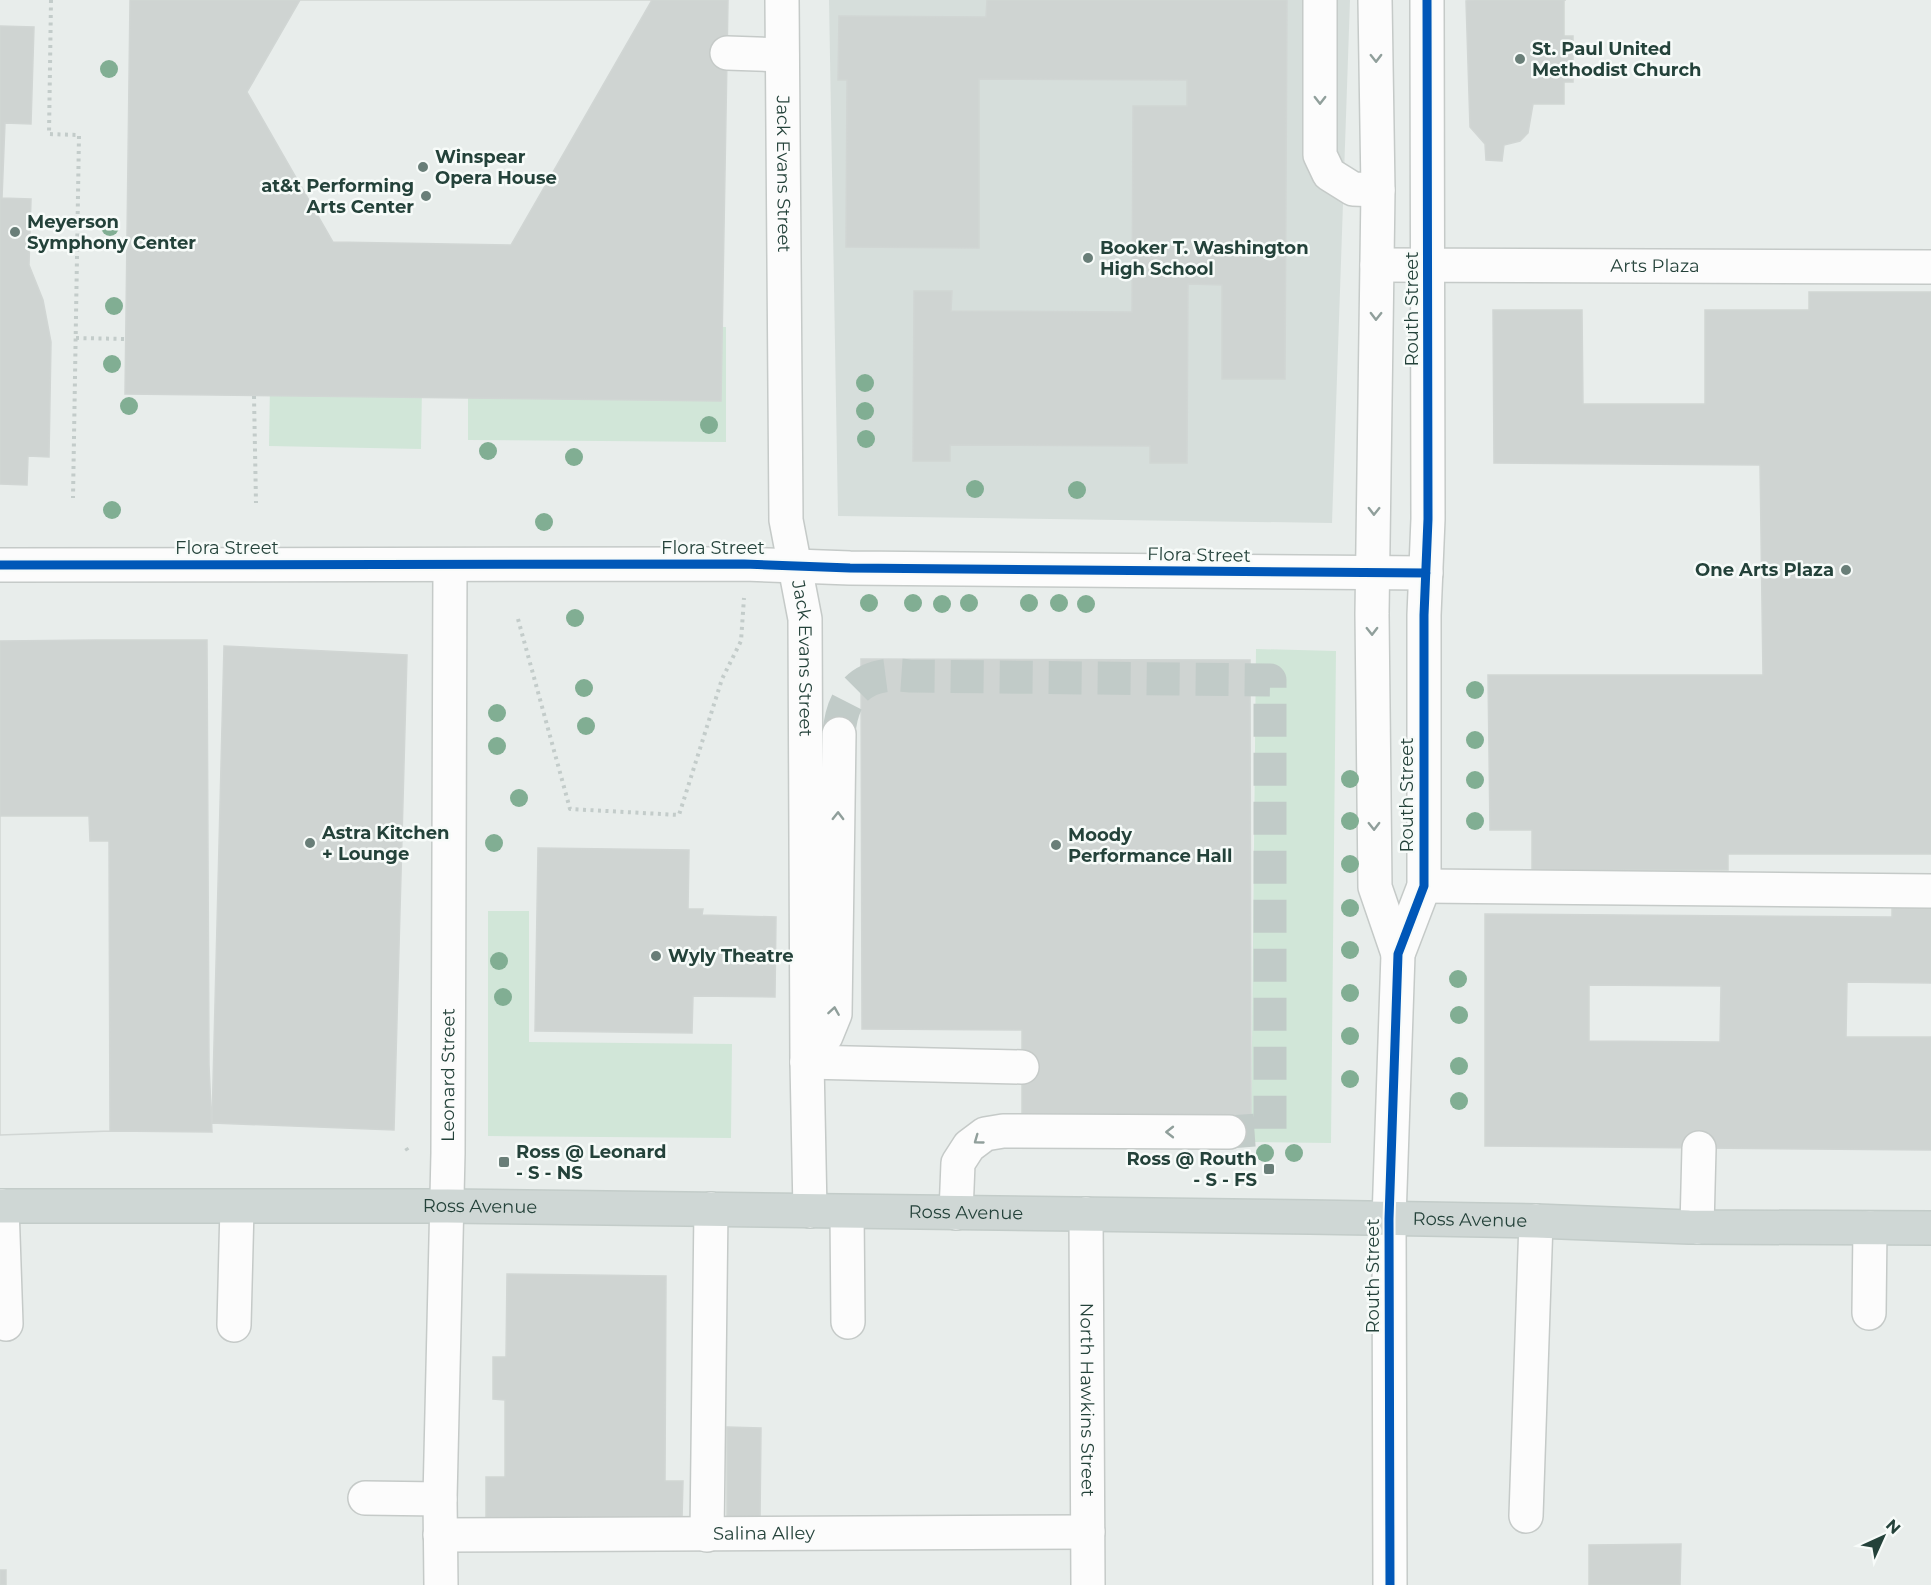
<svg xmlns="http://www.w3.org/2000/svg" width="1931" height="1585" font-family="Montserrat,sans-serif">
	<style>
		.built { fill: #d6dedb }
		.green { fill: #d1e6d8 }
		.building { fill: #cfd4d2; stroke: #d1d6d4; stroke-width: 1.5; fill-rule: evenodd }
		.lines { fill: none; stroke-linecap: round; stroke-linejoin: round }
		.minor-tunnel { stroke: #c1cbc8; stroke-width: 33; stroke-dasharray: 33 16; stroke-linecap: butt }
		.minor-casing { stroke: #c5cac8; stroke-width: 36 }
		.major-casing { stroke: #c3ccc9; stroke-width: 36 }
		.path { stroke: #c3ccca; stroke-width: 4; stroke-dasharray: 3 4.5; stroke-linecap: butt }
		.minor { stroke: #fcfcfc; stroke-width: 33 }
		.major { stroke: #cfd7d5; stroke-width: 33 }
		.cycleway-casing { stroke: #f7fbf9; stroke-width: 13 }
		.cycleway { stroke: #0057b8; stroke-width: 9 }
		.tree { fill: #81ae93 }
		.oneway { stroke: #909f9b }
		.poi-dot { fill: #697e78; stroke: #f7fbf9; stroke-width: 2 }
		.labels { text-anchor: middle; dominant-baseline: central; stroke-width: 5; stroke-linejoin: round; paint-order: stroke }
		.poi-label { font-size: 18px; font-weight: bold; fill: #24423a; stroke: #f7fbf9; text-anchor: start }
		.street-label { font-size: 18px; fill: #24423a; stroke: #f7fbf9 }
	</style>
	<rect width="100%" height="100%" fill="#e8edeb"/>
	<path class="built" d="M 829,0 L 1350,0 L 1332,523 L 838,516 Z"/>
	<path class="green" d="M 271,321 L 423,324 L 421,449 L 269,446 Z
		M 468,324 L 726,327 L 726,442 L 468,440 Z
		M 1256,649 L 1336,651 L 1331,1143 L 1251,1142 Z
		M 488,911 L 529,911 L 529,1042 L 732,1044 L 731,1138 L 488,1136 Z"/>
	<path class="building" d="M 130,0 L 728,0 L 721,401 L 125,394 Z
		M 300,0 L 652,0 L 511,245 L 333,242 L 247,92 Z
		M 987,0 L 1287,0 L 1285,379 L 1222,379 L 1222,285 L 1188,284 L 1187,463 L 1150,463 L 1150,446 L 950,445 L 950,461 L 913,461 L 914,291 L 952,291 L 951,311 L 1132,312 L 1133,106 L 1187,106 L 1187,80 L 979,79 L 979,248 L 846,247 L 847,80 L 838,80 L 839,16 L 986,17 Z
		M 1474,0 L 1566,0 L 1564,0 L 1564,36 L 1573,36 L 1573,82 L 1564,82 L 1564,104 L 1533,104 L 1528,133 L 1520,141 L 1504,145 L 1502,161 L 1486,160 L 1485,144 L 1470,127 L 1466,1 Z
		M 0,26 L 34,27 L 31,124 L 5,123 L 2,198 L 31,199 L 29,265 L 43,300 L 51,342 L 49,457 L 28,456 L 27,485 L 0,484 Z
		M 1809,292 L 1931,292 L 1931,854 L 1728,854 L 1728,870 L 1532,870 L 1532,830 L 1490,830 L 1488,675 L 1763,675 L 1760,465 L 1494,463 L 1493,310 L 1582,310 L 1583,404 L 1705,404 L 1705,310 L 1809,310 Z
		M 97,640 L 207,640 L 209,1065 L 212,1132 L 110,1131 L 0,1135 L 0,641 Z
		M 224,646 L 407,655 L 394,1130 L 212,1123 Z
		M 861,659 L 1250,660 L 1251,1129 L 1022,1129 L 1022,1030 L 862,1029 Z
		M 0,816 L 89,816 L 90,841 L 109,841 L 110,1131 L 0,1135 Z
		M 538,848 L 689,850 L 688,909 L 703,909 L 702,915 L 776,917 L 775,997 L 693,996 L 692,1033 L 535,1031 Z
		M 1892,908 L 1931,908 L 1931,983 L 1847,982 L 1846,1037 L 1931,1037 L 1931,1150 L 1485,1146 L 1485,914 L 1892,917 ZM 1589,985 L 1721,986 L 1720,1042 L 1589,1041 Z
		M 507,1274 L 666,1276 L 665,1481 L 683,1481 L 682,1519 L 486,1517 L 486,1477 L 505,1477 L 505,1400 L 493,1399 L 493,1357 L 506,1357 Z
		M 727,1427 L 761,1428 L 760,1521 L 727,1521 Z
		M 1681,1544 L 1680,1585 L 1589,1585 L 1589,1545 Z
		M 0,1570 L 6,1570 L 6,1585 L 0,1585 Z"/>
	<g class="lines">
		<path class="minor-tunnel" d="M 839,734 C 842,691 866,670 909,676 L 1270,680 L 1270,1129 L 1229,1132"/>
		<defs>
			<g id="minor">
				<path id="s1" d="M 782,0 L 786,520 L 805,619 L 807,1062 L 810,1211"/>
				<path d="M 1320,0 L 1320,155 L 1329,174 L 1353,189 L 1378,190"/>
				<path d="M 1375,0 L 1378,190 L 1372,614 L 1375,887 L 1398,954"/>
				<path d="M 727,53 L 782,55"/>
				<path id="s2" d="M 1377,265 L 1931,267"/>
				<path d="M 0,565 L 744,564 L 850,568 L 1426,573"/>
				<path d="M 1424,886 L 1931,891"/>
				<path d="M 807,1062 L 826,1036 L 835,1014 L 839,734"/>
				<path d="M 807,1062 L 1022,1067"/>
				<path d="M 2,1206 L 6,1324"/>
				<path d="M 847,1212 L 848,1322"/>
				<path d="M 956,1213 L 958,1163 L 969,1146 L 985,1134 L 1003,1131 L 1229,1132"/>
				<path id="s3" d="M 1086,1214 L 1088,1585"/>
				<path d="M 1697,1227 L 1699,1148"/>
				<path d="M 1869,1313 L 1870,1228"/>
				<path d="M 234,1325 L 237,1207"/>
				<path d="M 365,1498 L 440,1499"/>
				<path d="M 1526,1516 L 1536,1221"/>
				<path id="s4" d="M 440,1535 L 1088,1532"/>
				<path d="M 707,1535 L 711,1209"/>
				<path id="s5" d="M 441,1585 L 440,1499 L 448,1153 L 450,565"/>
				<path d="M 1390,1585 L 1389,1219 L 1398,954 L 1424,886 L 1424,615 L 1428,519 L 1427,0"/>
			</g>
			<g id="major">
				<path id="s6" d="M 0,1206 L 447,1206 L 1310,1217 L 1536,1221 L 1689,1227 L 1931,1228"/>
			</g>
		</defs>
		<use href="#minor" class="minor-casing"/>
		<use href="#major" class="major-casing"/>
		<path class="path" d="M 51,0 L 49,134 L 79,135 L 73,498
			M 76,338 L 126,339
			M 254,396 L 256,503
			M 518,619 L 570,809 L 679,815 L 722,679 L 741,641 L 744,598
			M 406,1148 L 410,1154"/>
		<use href="#minor" class="minor"/>
		<use href="#major" class="major"/>
		<defs>
			<path id="cycleway" d="M 0,565 L 744,564 L 850,568 L 1426,573
				M 1390,1585 L 1389,1219 L 1398,954 L 1424,886 L 1424,615 L 1428,519 L 1427,0"/>
		</defs>
		<use href="#cycleway" class="cycleway-casing"/>
		<use href="#cycleway" class="cycleway"/>
	</g>
	<g class="tree">
		<circle cx="109" cy="69" r="9"/>
		<circle cx="110" cy="227" r="9"/>
		<circle cx="114" cy="306" r="9"/>
		<circle cx="112" cy="364" r="9"/>
		<circle cx="865" cy="383" r="9"/>
		<circle cx="129" cy="406" r="9"/>
		<circle cx="865" cy="411" r="9"/>
		<circle cx="709" cy="425" r="9"/>
		<circle cx="866" cy="439" r="9"/>
		<circle cx="488" cy="451" r="9"/>
		<circle cx="574" cy="457" r="9"/>
		<circle cx="975" cy="489" r="9"/>
		<circle cx="1077" cy="490" r="9"/>
		<circle cx="112" cy="510" r="9"/>
		<circle cx="544" cy="522" r="9"/>
		<circle cx="869" cy="603" r="9"/>
		<circle cx="913" cy="603" r="9"/>
		<circle cx="969" cy="603" r="9"/>
		<circle cx="1029" cy="603" r="9"/>
		<circle cx="1059" cy="603" r="9"/>
		<circle cx="942" cy="604" r="9"/>
		<circle cx="1086" cy="604" r="9"/>
		<circle cx="575" cy="618" r="9"/>
		<circle cx="584" cy="688" r="9"/>
		<circle cx="1475" cy="690" r="9"/>
		<circle cx="497" cy="713" r="9"/>
		<circle cx="586" cy="726" r="9"/>
		<circle cx="1475" cy="740" r="9"/>
		<circle cx="497" cy="746" r="9"/>
		<circle cx="1350" cy="779" r="9"/>
		<circle cx="1475" cy="780" r="9"/>
		<circle cx="519" cy="798" r="9"/>
		<circle cx="1350" cy="821" r="9"/>
		<circle cx="1475" cy="821" r="9"/>
		<circle cx="494" cy="843" r="9"/>
		<circle cx="1350" cy="864" r="9"/>
		<circle cx="1350" cy="908" r="9"/>
		<circle cx="1350" cy="950" r="9"/>
		<circle cx="499" cy="961" r="9"/>
		<circle cx="1458" cy="979" r="9"/>
		<circle cx="1350" cy="993" r="9"/>
		<circle cx="503" cy="997" r="9"/>
		<circle cx="1459" cy="1015" r="9"/>
		<circle cx="1350" cy="1036" r="9"/>
		<circle cx="1459" cy="1066" r="9"/>
		<circle cx="1350" cy="1079" r="9"/>
		<circle cx="1459" cy="1101" r="9"/>
		<circle cx="1265" cy="1153" r="9"/>
		<circle cx="1294" cy="1153" r="9"/>
	</g>
	<defs><path id="oneway-chevron" d="M-2-3.5L2.5 0L-2 3.5" fill="none" stroke-width="1.6" stroke-linecap="round" stroke-linejoin="round" transform="scale(1.5)"/></defs>
	<g class="oneway">
		<use href="#oneway-chevron" transform="translate(1376 58) rotate(89)"/>
		<use href="#oneway-chevron" transform="translate(1320 100) rotate(90)"/>
		<use href="#oneway-chevron" transform="translate(1376 316) rotate(91)"/>
		<use href="#oneway-chevron" transform="translate(1374 511) rotate(91)"/>
		<use href="#oneway-chevron" transform="translate(1372 631) rotate(89)"/>
		<use href="#oneway-chevron" transform="translate(838 816) rotate(-89)"/>
		<use href="#oneway-chevron" transform="translate(1374 826) rotate(89)"/>
		<use href="#oneway-chevron" transform="translate(834 1011) rotate(-81)"/>
		<use href="#oneway-chevron" transform="translate(1170 1132) rotate(-180)"/>
		<use href="#oneway-chevron" transform="translate(978 1140) rotate(144)"/>
	</g>
	<g class="poi-dot">
		<circle cx="1520" cy="59" r="6"/>
		<circle cx="423" cy="167" r="6"/>
		<circle cx="426" cy="196" r="6"/>
		<circle cx="15" cy="232" r="6"/>
		<circle cx="1088" cy="258" r="6"/>
		<circle cx="1846" cy="570" r="6"/>
		<circle cx="310" cy="843" r="6"/>
		<circle cx="1056" cy="845" r="6"/>
		<circle cx="656" cy="956" r="6"/>
		<rect x="498" y="1156" width="12" height="12" rx="3"/>
		<rect x="1263" y="1163" width="12" height="12" rx="3"/>
	</g>
	<g class="labels">
		<g class="poi-label">
			<text x="1532" y="49">St. Paul United<tspan x="1532" dy="21">Methodist Church</tspan></text>
			<text x="435" y="157">Winspear<tspan x="435" dy="21">Opera House</tspan></text>
			<text x="414" y="186" text-anchor="end">at&amp;t Performing<tspan x="414" dy="21">Arts Center</tspan></text>
			<text x="27" y="222">Meyerson<tspan x="27" dy="21">Symphony Center</tspan></text>
			<text x="1100" y="248">Booker T. Washington<tspan x="1100" dy="21">High School</tspan></text>
			<text x="1834" y="570" text-anchor="end">One Arts Plaza</text>
			<text x="322" y="833">Astra Kitchen<tspan x="322" dy="21">+ Lounge</tspan></text>
			<text x="1068" y="835">Moody<tspan x="1068" dy="21">Performance Hall</tspan></text>
			<text x="668" y="956">Wyly Theatre</text>
			<text x="516" y="1152">Ross @ Leonard<tspan x="516" dy="21">- S - NS</tspan></text>
			<text x="1257" y="1159" text-anchor="end">Ross @ Routh<tspan x="1257" dy="21">- S - FS</tspan></text>
		</g>
		<g class="street-label">
			<text stroke="none"><textPath href="#s1" startOffset="174">Jack Evans Street</textPath></text>
			<text stroke="none"><textPath href="#s2" startOffset="278">Arts Plaza</textPath></text>
			<text transform="translate(1412 309) rotate(-90)">Routh Street</text>
			<text x="227" y="548">Flora Street</text>
			<text x="713" y="548">Flora Street</text>
			<text transform="translate(1199 555) rotate(1)">Flora Street</text>
			<text stroke="none"><textPath href="#s1" startOffset="660">Jack Evans Street</textPath></text>
			<text transform="translate(1407 795) rotate(-90)">Routh Street</text>
			<text stroke="none"><textPath href="#s5" startOffset="510">Leonard Street</textPath></text>
			<text stroke="none"><textPath href="#s6" startOffset="480">Ross Avenue</textPath></text>
			<text stroke="none"><textPath href="#s6" startOffset="966">Ross Avenue</textPath></text>
			<text stroke="none"><textPath href="#s6" startOffset="1470">Ross Avenue</textPath></text>
			<text transform="translate(1373 1276) rotate(-90)">Routh Street</text>
			<text stroke="none"><textPath href="#s3" startOffset="186">North Hawkins Street</textPath></text>
			<text stroke="none"><textPath href="#s4" startOffset="324">Salina Alley</textPath></text>
		</g>
	</g>
	<g transform="translate(1883 1537) rotate(45)" stroke="#f7fbf9" stroke-width="4.5" paint-order="stroke">
	<path d="M0-4.5L10 22L0 15L-10 22Z" fill="#24423a"/>
	<text y="-9" font-size="16" font-weight="bold" text-anchor="middle" fill="#24423a">N</text>
	</g>
</svg>
